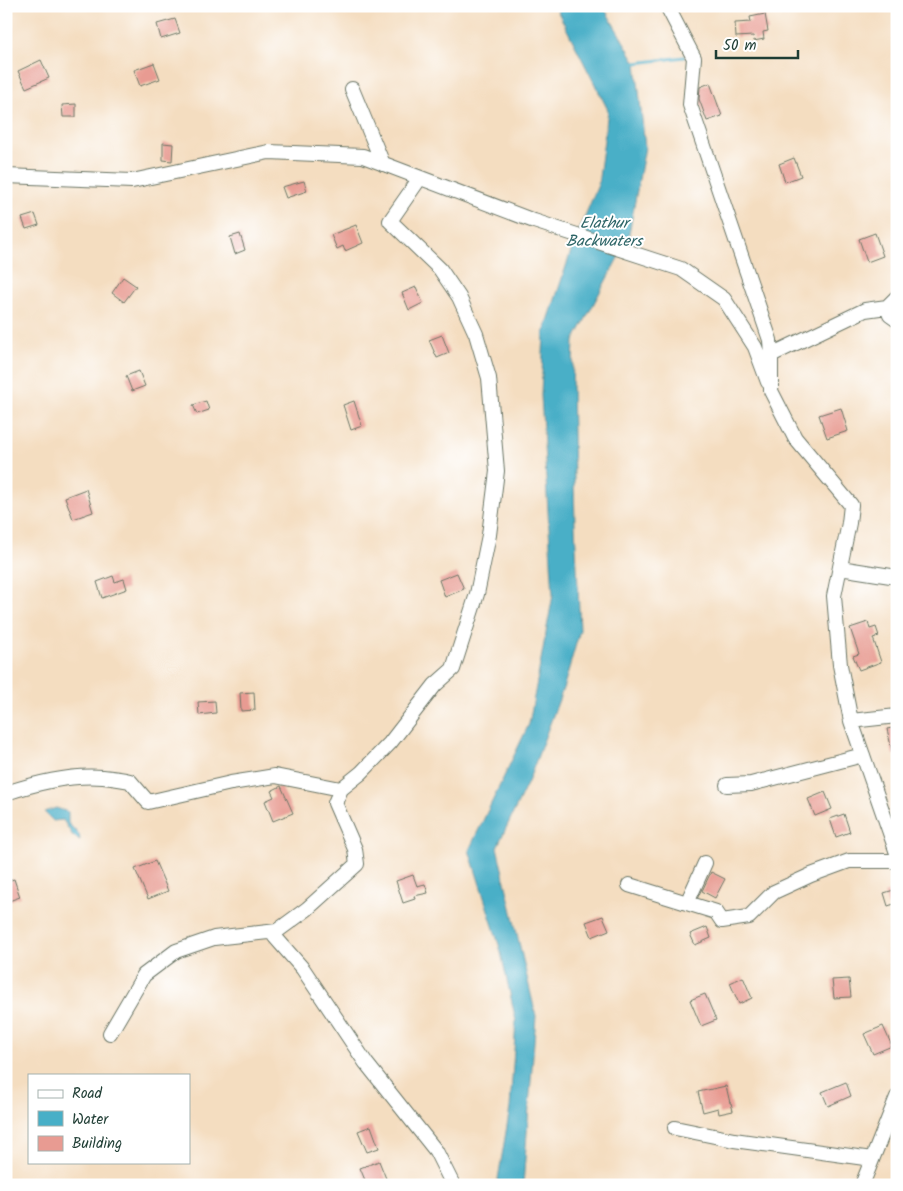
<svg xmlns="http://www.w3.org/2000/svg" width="903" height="1191" font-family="Kalam,sans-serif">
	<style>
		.water { fill: #48afc7; stroke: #34767e }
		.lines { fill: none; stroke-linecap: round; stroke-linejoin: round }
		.stream { stroke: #48afc7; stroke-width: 3 }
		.building { fill: #e89b92 }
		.minor-casing { stroke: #6a7565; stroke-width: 16 }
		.minor { stroke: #fff; stroke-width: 14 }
		.labels { text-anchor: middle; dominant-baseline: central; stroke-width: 4; stroke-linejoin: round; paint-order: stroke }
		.water-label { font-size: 16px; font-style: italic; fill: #2d6567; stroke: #fff }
	</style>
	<rect width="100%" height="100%" fill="#fff"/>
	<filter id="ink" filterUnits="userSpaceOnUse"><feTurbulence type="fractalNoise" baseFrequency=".02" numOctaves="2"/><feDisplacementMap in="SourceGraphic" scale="10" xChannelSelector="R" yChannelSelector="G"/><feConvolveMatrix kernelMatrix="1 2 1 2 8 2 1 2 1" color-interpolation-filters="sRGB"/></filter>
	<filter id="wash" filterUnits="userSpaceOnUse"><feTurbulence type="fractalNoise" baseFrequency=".0096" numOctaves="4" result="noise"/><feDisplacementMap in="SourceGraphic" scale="20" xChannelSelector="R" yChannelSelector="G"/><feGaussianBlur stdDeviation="1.12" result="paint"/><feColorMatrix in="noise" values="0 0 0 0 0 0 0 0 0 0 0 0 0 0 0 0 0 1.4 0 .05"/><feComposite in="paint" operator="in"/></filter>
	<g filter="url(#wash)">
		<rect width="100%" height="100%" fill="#f4ddc0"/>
		<path class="water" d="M 555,6 L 603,6 L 636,63 L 645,147 L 628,239 L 574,341 L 572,386 L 575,526 L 580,630 L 563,689 L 528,782 L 497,847 L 536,1016 L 523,1185 L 497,1185 L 510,1108 L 516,1021 L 500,948 L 469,850 L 529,724 L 553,595 L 541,395 L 544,333 L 574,242 L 598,185 L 608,110 Z
			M 56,808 L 68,812 L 68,823 L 79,834 L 80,840 L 73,836 L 63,820 L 53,821 L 44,812 Z"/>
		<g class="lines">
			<path class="stream" d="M 636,63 L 684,57"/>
		</g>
		<g id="blocks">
			<path class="building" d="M 765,14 L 768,31 L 763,32 L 764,39 L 754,41 L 753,36 L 736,37 L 735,23 L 751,22 L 750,17 Z
				M 175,19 L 180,33 L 161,39 L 157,24 Z
				M 41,60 L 49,78 L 26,88 L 18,71 Z
				M 154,63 L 160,79 L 140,86 L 134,70 Z
				M 710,83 L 722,116 L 707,121 L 699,99 L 700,87 Z
				M 76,104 L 76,117 L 63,117 L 62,105 Z
				M 163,143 L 173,144 L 172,161 L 163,160 Z
				M 794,158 L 801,176 L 785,182 L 779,164 Z
				M 304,181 L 307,191 L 286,198 L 282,187 Z
				M 35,214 L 39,225 L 26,229 L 22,218 Z
				M 356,225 L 363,243 L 345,251 L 343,246 L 337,249 L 331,235 Z
				M 875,233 L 883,256 L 867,262 L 859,239 Z
				M 240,234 L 245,250 L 235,254 L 230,237 Z
				M 123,277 L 136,286 L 124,302 L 112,293 Z
				M 416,287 L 423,303 L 409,310 L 402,293 Z
				M 442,335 L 449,353 L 437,358 L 429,340 Z
				M 139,371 L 145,386 L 132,391 L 126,376 Z
				M 206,401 L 209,410 L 197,414 L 193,405 Z
				M 354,401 L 362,426 L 351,430 L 343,405 Z
				M 841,408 L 848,431 L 827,438 L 819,415 Z
				M 86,489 L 93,512 L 73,519 L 65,497 Z
				M 457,573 L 464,589 L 445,597 L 439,580 Z
				M 113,576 L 115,582 L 124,579 L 127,589 L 102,598 L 97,582 Z
				M 868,622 L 870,629 L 876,627 L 879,636 L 873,638 L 881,662 L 859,670 L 853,656 L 859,654 L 850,628 Z
				M 254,692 L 255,710 L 241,711 L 240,693 Z
				M 215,701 L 216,713 L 199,715 L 198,702 Z
				M 897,727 L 897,755 L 893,755 L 887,729 Z
				M 281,786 L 293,813 L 273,821 L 265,801 L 274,797 L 271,791 Z
				M 825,792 L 832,809 L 815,816 L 808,799 Z
				M 844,814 L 850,832 L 836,837 L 830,819 Z
				M 155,861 L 168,891 L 148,899 L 135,869 Z
				M 711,872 L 725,879 L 715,898 L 702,891 Z
				M 413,875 L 417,886 L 425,884 L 428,893 L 414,896 L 415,899 L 403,903 L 396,881 Z
				M 14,879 L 20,897 L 6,902 L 6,882 Z
				M 897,889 L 897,903 L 888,906 L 884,893 Z
				M 603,916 L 609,930 L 592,937 L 586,922 Z
				M 707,927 L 711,938 L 695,945 L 690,934 Z
				M 743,977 L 752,998 L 739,1004 L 730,983 Z
				M 849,979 L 851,997 L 834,998 L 832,980 Z
				M 705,994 L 716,1020 L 701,1026 L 690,1000 Z
				M 883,1026 L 892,1046 L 873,1054 L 864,1034 Z
				M 846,1082 L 851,1096 L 828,1106 L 822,1092 Z
				M 726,1086 L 730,1103 L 731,1103 L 733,1111 L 719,1114 L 718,1108 L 703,1112 L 698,1092 Z
				M 371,1126 L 379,1148 L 367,1152 L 358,1131 Z
				M 379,1161 L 387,1181 L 377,1185 L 367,1185 L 360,1168 Z"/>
		</g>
	</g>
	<g filter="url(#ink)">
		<use href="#blocks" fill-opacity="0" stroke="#6a7565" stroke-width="1"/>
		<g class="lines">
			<defs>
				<path id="minor" d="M 667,6 L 694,58 L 690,105 L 770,340 L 771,355 L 771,391 L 795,438 L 851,505 L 849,523 L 834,596 L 840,665 L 851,721 L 897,853
					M 352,89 L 383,164
					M 6,176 L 132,181 L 269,152 L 363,156 L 534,221 L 681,269 L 724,299 L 755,347 L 768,382
					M 887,307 L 890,315 L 897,320
					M 771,355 L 865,310 L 887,307 L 897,297
					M 840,568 L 897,577
					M 851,721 L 897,716
					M 727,785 L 751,784 L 863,755
					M 6,793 C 36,783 71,774 103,777 C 112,778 121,779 130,781 L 148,802 L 231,783 L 275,776 L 341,789
					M 629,885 L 716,912 L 722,921 L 749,917 L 774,892 L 811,875 L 849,861 L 897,861
					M 687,903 L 705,863
					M 277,931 L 275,937 L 303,969 L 366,1063 L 436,1151 L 453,1185
					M 110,1033 L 144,975 L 176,951 L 214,938 L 277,931 L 307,909 L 357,864 L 355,849 L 335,803 L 341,789 L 361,773 L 390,743 L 435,685 L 453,669 L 477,594 L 489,535 L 497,471 L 489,378 L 476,334 L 459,297 L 440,269 L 390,221 L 420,178
					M 675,1128 L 734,1140 L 872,1159
					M 862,1185 L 897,1097"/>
			</defs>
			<use href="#minor" class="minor-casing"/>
			<use href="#minor" class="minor"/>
		</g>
	</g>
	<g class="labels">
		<g class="water-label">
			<text x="604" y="223">Elathur<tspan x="604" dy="18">Backwaters</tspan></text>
		</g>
	</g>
	<rect width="903" height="1191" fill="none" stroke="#fff" stroke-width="25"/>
	<rect x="28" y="1074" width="162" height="90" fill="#ffffff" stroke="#a5b1ae"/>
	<rect x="38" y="1090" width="25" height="8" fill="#ffffff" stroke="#a5b1ae"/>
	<text x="72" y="1098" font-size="15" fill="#1f3d34">Road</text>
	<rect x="38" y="1111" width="25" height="15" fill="#48afc7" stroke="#a5b1ae"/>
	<text x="72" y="1124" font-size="15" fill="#1f3d34">Water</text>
	<rect x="38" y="1136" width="25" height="15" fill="#e89b92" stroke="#a5b1ae"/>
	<text x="72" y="1148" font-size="15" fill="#1f3d34">Building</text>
	<path d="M716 50v8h82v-8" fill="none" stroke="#1f3d34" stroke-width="2.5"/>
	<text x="723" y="50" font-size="15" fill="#1f3d34" stroke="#ffffff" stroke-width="4" paint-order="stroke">50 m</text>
</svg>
